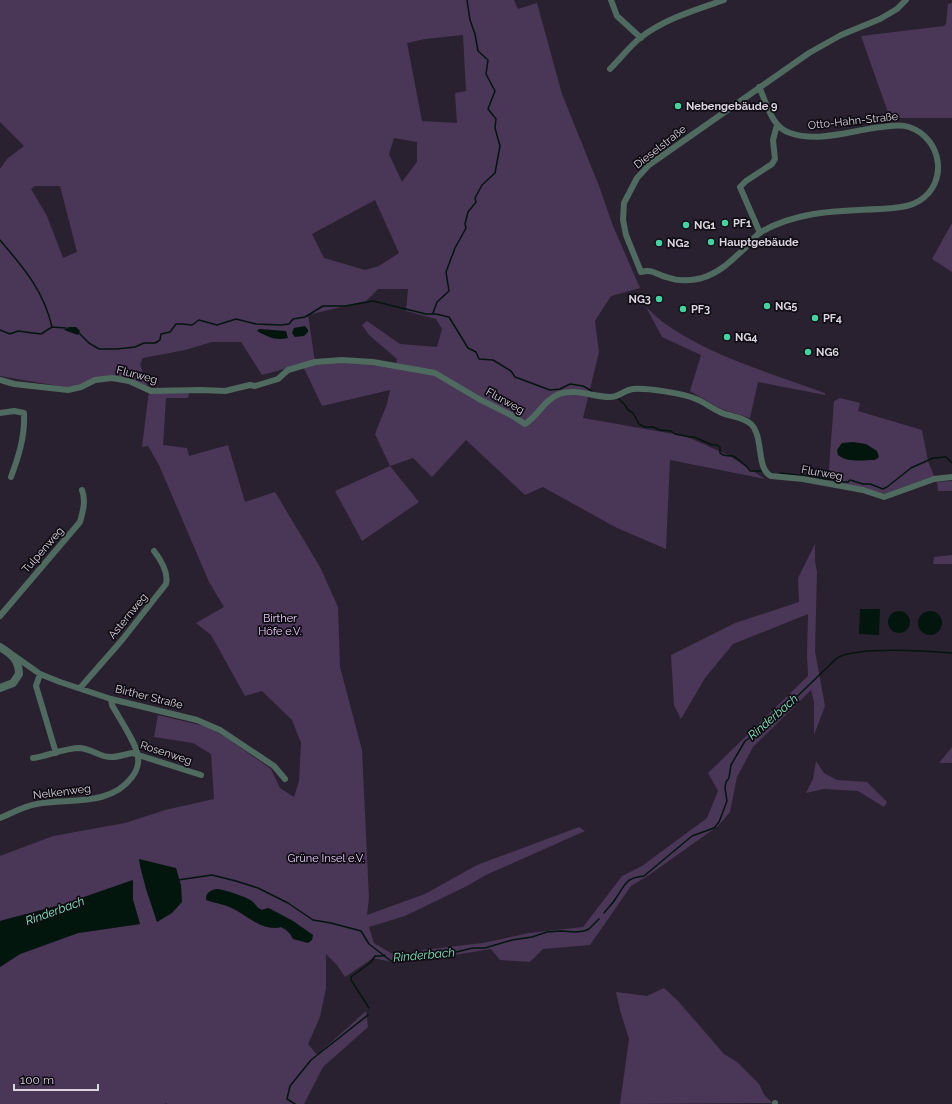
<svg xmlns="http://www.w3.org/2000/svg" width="952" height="1104" font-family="Raleway,sans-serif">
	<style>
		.green { fill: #4a3657; fill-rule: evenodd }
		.water { fill: #02160e }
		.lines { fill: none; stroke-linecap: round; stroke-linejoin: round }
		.stream { stroke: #02160e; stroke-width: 1.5 }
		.minor { stroke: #4f6a5e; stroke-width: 6 }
		.tertiary { stroke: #4f6a5e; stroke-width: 8 }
		.poi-dot { fill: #41d4a1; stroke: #100c13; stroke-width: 1.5 }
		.labels { text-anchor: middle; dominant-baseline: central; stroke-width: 3.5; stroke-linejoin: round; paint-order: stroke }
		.poi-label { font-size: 11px; font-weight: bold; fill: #dad4de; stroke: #100c13; text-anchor: start }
		.street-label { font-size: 11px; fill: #dad4de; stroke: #100c13 }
		.park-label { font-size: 11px; fill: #e7ccfa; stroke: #100c13 }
		.water-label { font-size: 12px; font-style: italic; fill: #82e7bd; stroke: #100c13 }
	</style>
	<rect width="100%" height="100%" fill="#2a2130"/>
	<path class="green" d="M 0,0 L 514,0 L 518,9 L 537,3 L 562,94 L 599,186 L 613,226 L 640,288 L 611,296 L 595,321 L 599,352 L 583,418 L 685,436 L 728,455 L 765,479 L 670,460 L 666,549 L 615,527 L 543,487 L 525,495 L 466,440 L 432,477 L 413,458 L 390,466 L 419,502 L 362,541 L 335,491 L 390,466 L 375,434 L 387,404 L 390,390 L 322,406 L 302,364 L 262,375 L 241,342 L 212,342 L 185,350 L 143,358 L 140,364 L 149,391 L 189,393 L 188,398 L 166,398 L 163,445 L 187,448 L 189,456 L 228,445 L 245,502 L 275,492 L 320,567 L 338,607 L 340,667 L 362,750 L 369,898 L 367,915 L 425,894 L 477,865 L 579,827 L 585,831 L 486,875 L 467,886 L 405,916 L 369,927 L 374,943 L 394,955 L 392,962 L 373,958 L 345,977 L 337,965 L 326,954 L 326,988 L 320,1017 L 308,1044 L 317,1055 L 366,1011 L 368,1027 L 323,1067 L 304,1104 L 167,1104 L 167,1103 L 164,1104 L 0,1104 L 0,967 L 20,954 L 78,933 L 140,924 L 133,900 L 133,880 L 64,904 L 0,921 L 0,856 L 53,836 L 125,823 L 165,810 L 214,799 L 211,754 L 193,743 L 154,737 L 158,715 L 208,727 L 227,738 L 271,769 L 280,788 L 294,797 L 299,781 L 301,743 L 292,720 L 262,691 L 245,696 L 211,635 L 196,623 L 224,607 L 209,582 L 159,465 L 148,446 L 142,447 L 149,391 L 124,378 L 95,379 L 70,387 L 64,387 L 0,376 L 0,169 L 7,159 L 24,146 L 0,122 ZM 463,35 L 466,91 L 455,93 L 457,123 L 422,121 L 407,43 L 425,39 ZM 394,138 L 417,142 L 417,162 L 402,182 L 389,154 ZM 35,186 L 60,186 L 77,252 L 63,258 L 47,216 L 31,189 ZM 375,200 L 399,253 L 379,266 L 365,270 L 324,258 L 312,234 ZM 378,289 L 408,289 L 406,311 L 436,319 L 442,329 L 437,347 L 400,344 L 367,321 L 362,325 L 369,335 L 397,359 L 396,364 L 315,362 L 308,315 L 366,301 ZM 207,900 L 252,901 L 256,907 L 262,910 L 269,908 L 293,921 L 312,935 L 291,934 L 286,929 L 281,927 C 262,932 247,915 231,908 C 224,904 215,903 207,900 Z
		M 952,3 L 952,118 L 890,118 L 861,36 L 944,26 L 946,24 L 948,4 Z
		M 952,223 L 952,272 L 932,259 Z
		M 646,307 C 652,312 658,319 664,323 C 712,357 771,373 825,393 L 825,395 L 758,382 L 750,418 L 721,409 L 690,391 L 701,355 L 662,337 Z
		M 840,398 L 860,403 L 858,411 L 922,430 L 928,461 L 934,476 L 883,494 L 828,481 L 834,401 Z
		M 952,481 L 952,491 L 938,491 L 937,482 Z
		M 815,544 L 815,561 L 817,572 L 815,651 L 825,706 L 814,735 L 814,702 L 811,690 L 753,747 L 737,777 L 730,812 L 718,826 L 649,875 L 631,886 L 590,945 L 543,949 L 530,962 L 500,960 L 491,949 L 430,959 L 408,957 L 423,950 L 483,943 L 529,933 L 583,927 L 622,876 L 642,866 L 707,818 L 718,791 L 708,773 L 808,676 L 807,655 L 808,614 L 733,644 L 705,678 L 681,719 L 674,705 L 671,655 L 735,623 L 799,602 L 798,578 Z
		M 952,555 L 952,564 L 933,564 L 934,557 Z
		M 952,747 L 952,763 L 939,763 Z
		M 816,761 L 824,773 L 837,780 L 867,782 L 887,802 L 884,807 L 858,791 L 824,789 L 806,793 L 813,779 Z
		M 664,988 L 678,1001 L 724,1054 L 737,1062 L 759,1084 L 765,1096 L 773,1103 L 620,1104 L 629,1039 L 620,1010 L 616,992 L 647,996 Z"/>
	<path class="water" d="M 305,326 L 308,330 L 308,332 L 304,336 L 295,337 L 292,333 L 294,328 Z
		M 69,327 L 76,327 L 80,331 L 78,335 L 64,330 Z
		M 259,329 L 286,331 L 288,338 C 276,341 268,337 257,331 Z
		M 853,442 L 866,444 L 877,451 L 879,457 L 875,460 C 863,460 847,463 838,455 L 837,450 L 842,443 Z
		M 860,609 L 880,609 L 879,635 L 859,634 Z
		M918 623a12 12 0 1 1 24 0a12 12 0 1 1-24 0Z
		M888 622a11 11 0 1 1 22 0a11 11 0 1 1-22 0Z
		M 139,859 L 176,868 L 181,885 L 182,902 L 172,913 L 157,922 L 146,889 L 140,866 Z
		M 133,880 L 133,900 L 140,924 L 78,933 L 20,954 L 0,967 L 0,921 L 64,904 Z
		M 216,889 C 223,889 248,897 253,902 C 257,906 256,907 262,910 L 268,908 L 293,921 L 313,935 L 312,940 L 308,943 L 293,939 C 290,933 287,930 281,927 C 261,932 247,914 230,907 C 223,904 214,903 206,900 C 206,893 209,891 216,889 Z"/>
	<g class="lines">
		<path class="stream" d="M 0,240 C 23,267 44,291 52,327
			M 433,313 L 437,302 L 449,291 L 446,272 L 455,248 L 466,228 L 465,224 L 468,212 L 476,202 L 475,198 L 482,185 L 495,173 L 500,146 L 495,128 L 496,119 L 488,109 L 495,91 L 486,74 L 488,60 L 478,51 L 475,34 L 470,20 L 467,0
			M 0,330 L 10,334 L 18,331 L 41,334 L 52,327 L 66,328
			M 79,333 L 89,343 L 99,349 L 117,349 L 135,347 L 144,343 L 155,343 L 160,340 L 161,334 L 170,332 L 176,324 L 182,324 L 192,325 L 199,320 L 217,325 L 236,319 L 256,324 L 281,325 L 289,324 L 293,319 L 305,317 L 323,306 L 345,306 L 373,301 L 426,314 L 436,314 L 449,317 L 468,348 L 476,352 L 479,359 L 493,360 L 511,371 L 515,377 L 550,390 L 560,389 L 570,384 L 583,386 L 592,391
			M 619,399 L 625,405 L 628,410 L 633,413 L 639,424 L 645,427 L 653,427 L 660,430 L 671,431 L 675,434 L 690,437 L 694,437 L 712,445 L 717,445 L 720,447 L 720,453 C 724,457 728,455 733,456 C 737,458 748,467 750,471 L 761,471
			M 780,473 L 816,477 L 844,482 L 848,482 L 850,480 L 863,484 L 870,484 L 883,489 L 887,487 L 911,468 L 933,458 L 946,457 L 952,463
			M 178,880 L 212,875 L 236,881 L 258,888 L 288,903 L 313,920 L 331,923 L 361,931 L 369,944 L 391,961 L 399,961 L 425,954 L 439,956 L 473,948 L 485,948 L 512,940 L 532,937 L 547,932 L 561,931 L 576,932 L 584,931 L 589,929 L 599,919
			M 604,913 C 608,908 613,903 616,898 C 626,884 625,878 644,876 L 692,836 L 714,828 L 719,822 L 727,801 L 725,788 L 726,782 L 729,778 L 731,765 L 745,741 L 751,737 L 755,737 L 837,658 C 858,646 926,651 952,653
			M 369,1008 L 351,980 L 351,977 L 371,962 L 375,956 L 381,956 L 385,955
			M 295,1104 L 287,1099 L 290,1086 L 311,1060 L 368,1015"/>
		<path class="minor" d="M 611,0 L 617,16 L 641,38
			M 610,69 C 620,59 629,47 640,38 C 664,19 695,10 724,0
			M 759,87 C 767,103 771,127 790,133 C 819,143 852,130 882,127 C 892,126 900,124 909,127 C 942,138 949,183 919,201 C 911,206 902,207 893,208 C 847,212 803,208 761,232 C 755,236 750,242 746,247 C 732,260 721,272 702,278 C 691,281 677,281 666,277 C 655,274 653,269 641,272 L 626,235 L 623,220 L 624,203 L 637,178 L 649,165 L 809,53 L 841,35 L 880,19 L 897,9 L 906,0
			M 760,233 L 740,187 L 746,181 L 772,164 L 775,159 L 773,140 L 777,125
			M 0,380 L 14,384 L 68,390 L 81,387 L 95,380 L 112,378 L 129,381 L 151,391 L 201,390 L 225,391 L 250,385 L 255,386 L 278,379 L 288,370 L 315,362 L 342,360 L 373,362 L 435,373 L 479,399 L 511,415 L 525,424 C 538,416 544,400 559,394 C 576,388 593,397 610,397 C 619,397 624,390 633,389 C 648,388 682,393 696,399 C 704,402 711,408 720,412 C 730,417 742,416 751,424 C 764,437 756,469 771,476 L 803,479 L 863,490 L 884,497 L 934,479 L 952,477
			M 0,413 L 14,411 L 24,413 L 24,415 C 25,437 18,458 11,477
			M 0,616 L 80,522 C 83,511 86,501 82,490
			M 13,655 L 40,674 L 60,682 L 111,699 L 197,720 L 220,730 L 274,766 L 285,779
			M 40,674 L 36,686 L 56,753
			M 80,688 L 122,640 L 166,584 C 169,572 161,560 154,551
			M 33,758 C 47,756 65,748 80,748 C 89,749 95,753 104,756 C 114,759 122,755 132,753 L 201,775
			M 0,818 C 12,813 24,806 37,804 C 68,798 110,807 132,777 C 136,772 139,764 138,757 C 137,744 119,718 112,705 L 111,699
			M 775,1103 L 775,1104"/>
		<path class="tertiary" d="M 0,647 C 11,654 19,659 19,674 L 13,683 L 0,688"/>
	</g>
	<g class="poi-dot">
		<circle cx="678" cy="106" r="4"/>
		<circle cx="725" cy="223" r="4"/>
		<circle cx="686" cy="225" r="4"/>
		<circle cx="711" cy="242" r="4"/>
		<circle cx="659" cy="243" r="4"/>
		<circle cx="659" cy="299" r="4"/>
		<circle cx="767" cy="306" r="4"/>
		<circle cx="683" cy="309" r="4"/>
		<circle cx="815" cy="318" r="4"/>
		<circle cx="727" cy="337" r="4"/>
		<circle cx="808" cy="352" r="4"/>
	</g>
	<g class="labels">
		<g class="poi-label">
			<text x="686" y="106">Nebengebäude 9</text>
			<text x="733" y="223">PF1</text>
			<text x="694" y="225">NG1</text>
			<text x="719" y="242">Hauptgebäude</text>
			<text x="667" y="243">NG2</text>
			<text x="651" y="299" text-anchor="end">NG3</text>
			<text x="775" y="306">NG5</text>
			<text x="691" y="309">PF3</text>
			<text x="823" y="318">PF4</text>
			<text x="735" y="337">NG4</text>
			<text x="816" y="352">NG6</text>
		</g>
		<g class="street-label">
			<text transform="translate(853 121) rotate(-6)">Otto-Hahn-Straße</text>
			<text transform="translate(660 147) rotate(-38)">Dieselstraße</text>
			<text transform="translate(137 375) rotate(15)">Flurweg</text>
			<text transform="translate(505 401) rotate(29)">Flurweg</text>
			<text transform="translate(822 473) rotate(10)">Flurweg</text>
			<text transform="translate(43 550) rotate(-49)">Tulpenweg</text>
			<text transform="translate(128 616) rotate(-51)">Asternweg</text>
			<text transform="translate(149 697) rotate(14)">Birther Straße</text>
			<text transform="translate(166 753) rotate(18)">Rosenweg</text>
			<text transform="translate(62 792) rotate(-7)">Nelkenweg</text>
		</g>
		<g class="park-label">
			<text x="280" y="618">Birther<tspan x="280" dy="13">Höfe e.V.</tspan></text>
			<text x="326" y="858">Grüne Insel e.V.</text>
		</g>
		<g class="water-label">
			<text transform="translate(773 717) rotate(-41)">Rinderbach</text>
			<text transform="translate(55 911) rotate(-20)">Rinderbach</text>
			<text transform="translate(424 955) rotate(-5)">Rinderbach</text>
		</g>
	</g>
	<path d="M14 1084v6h84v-6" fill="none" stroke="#dad4de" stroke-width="2"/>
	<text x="20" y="1084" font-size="12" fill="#dad4de" stroke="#100c13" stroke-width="3" paint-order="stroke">100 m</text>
</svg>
